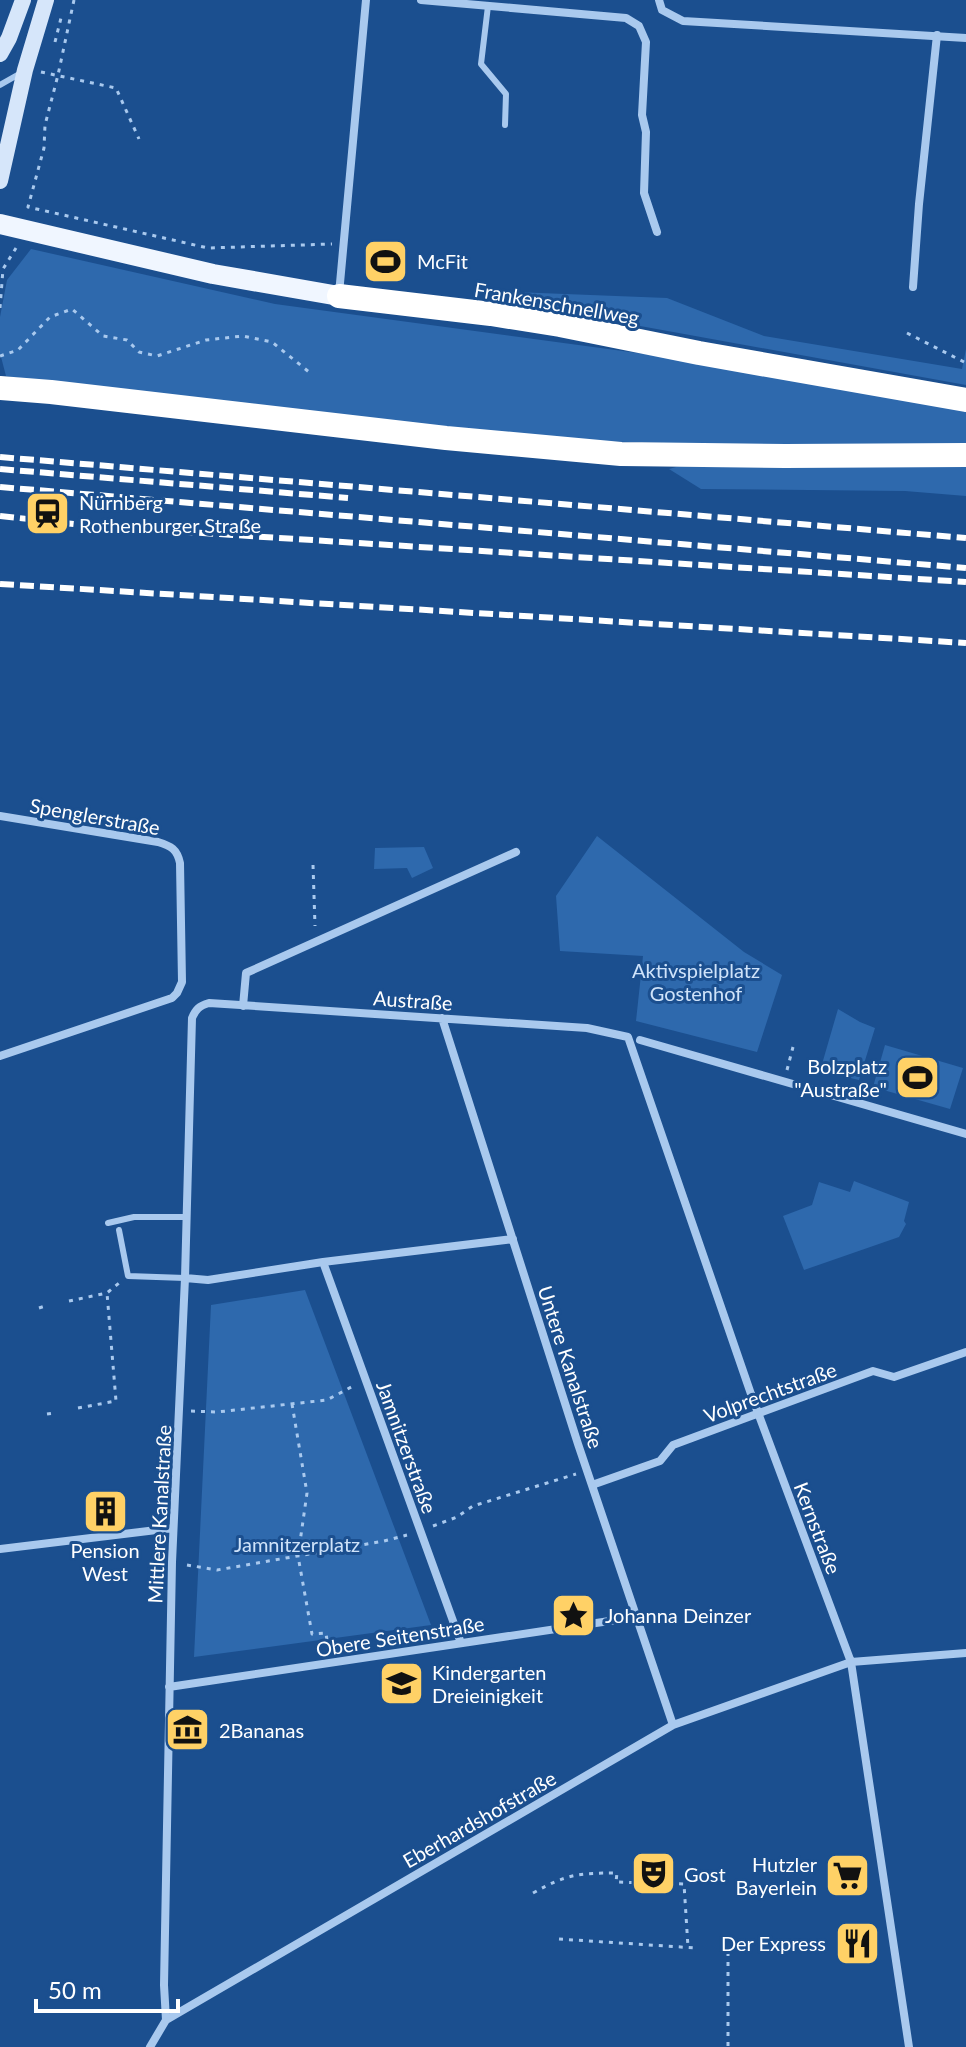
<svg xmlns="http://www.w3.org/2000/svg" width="966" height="2047" font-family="Lato,sans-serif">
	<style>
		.green { fill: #2e69ad }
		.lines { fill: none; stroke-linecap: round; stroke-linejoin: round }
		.path { stroke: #a9c9ee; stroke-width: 3; stroke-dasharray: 4 6; stroke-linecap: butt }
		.lane { stroke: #a9c9ee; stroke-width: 6 }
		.street { stroke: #a9c9ee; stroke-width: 8 }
		.secondary { stroke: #d6e6fa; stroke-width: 16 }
		.primary { stroke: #f0f6ff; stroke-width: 20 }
		.highway { stroke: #fff; stroke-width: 24 }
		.rail { stroke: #fff; stroke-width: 6; stroke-dasharray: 14 6; stroke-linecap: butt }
		.labels { text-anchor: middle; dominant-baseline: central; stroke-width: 6; stroke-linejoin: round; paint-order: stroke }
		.poi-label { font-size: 20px; fill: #fff; stroke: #1b4f8f; text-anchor: start }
		.street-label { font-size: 20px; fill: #fff; stroke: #1b4f8f }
		.park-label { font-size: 20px; fill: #cfe3fa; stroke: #1b4f8f }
	</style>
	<rect width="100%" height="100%" fill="#1b4f8f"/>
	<path class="green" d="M 31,249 L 275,304 L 645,354 L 966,408 L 966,445 L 764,446 L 562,440 L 53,383 L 6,376 L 0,353 L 0,317 L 7,280 Z
		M 487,291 L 667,298 L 764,336 L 962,369 L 966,349 L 966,385 L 486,298 Z
		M 966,463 L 966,496 L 905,491 L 701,489 L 669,469 L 683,465 Z
		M 597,836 L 744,952 L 782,975 L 757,1052 L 636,1021 L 643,956 L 560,951 L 556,896 Z
		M 424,847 L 433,868 L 412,878 L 407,868 L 374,869 L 375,848 Z
		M 838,1009 L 860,1022 L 875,1028 L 859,1080 L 820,1071 Z
		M 885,1045 L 963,1068 L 950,1109 L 873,1087 Z
		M 854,1181 L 909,1202 L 904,1221 L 906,1224 L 899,1237 L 804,1270 L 783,1216 L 812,1205 L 819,1182 L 850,1192 Z
		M 305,1290 L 431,1625 L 194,1657 L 211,1305 Z"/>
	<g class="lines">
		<path class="path" d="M 74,0 L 58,75 L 45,125 L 44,148 L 28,207 L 208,248 L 332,244
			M 55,42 L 61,18
			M 41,72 L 116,88 L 139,139
			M 0,308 L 3,269 L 16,248
			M 907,333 L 966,363
			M 0,356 L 18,350 L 50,317 L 72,309 L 103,336 L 127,340 L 139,352 L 157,356 L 206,340 L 243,336 L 272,342 L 309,372
			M 313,865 L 315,926
			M 787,1070 L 793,1047
			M 69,1301 L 107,1293 L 119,1283
			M 39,1308 L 45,1306
			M 292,1404 L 307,1493 L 298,1556 L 312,1634 L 326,1633 L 328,1649
			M 78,1408 L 116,1401 L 107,1293
			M 191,1411 L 217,1412 L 327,1400 L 355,1385
			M 47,1414 L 54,1413
			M 433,1526 L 457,1517 L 473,1506 L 576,1474
			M 187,1565 L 217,1570 L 384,1541 L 407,1535
			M 533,1893 C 567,1874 578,1873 617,1873 L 616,1882 L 684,1884 L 688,1947
			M 559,1939 L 696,1948
			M 723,1947 L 728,1947 L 728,2047"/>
		<path class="lane" d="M 488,6 L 481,64 L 506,94 L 505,125
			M 0,85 L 21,73
			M 108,1223 L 134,1217 L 187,1217
			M 119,1230 L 128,1276 L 185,1278"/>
		<path class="street" d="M 421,0 L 626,18 L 639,26 L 646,42 L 642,115 L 646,132 L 644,193 L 657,232
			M 659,0 L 662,10 L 683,21 L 966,38
			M 913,287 L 919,204 L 937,35
			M 339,294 L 366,0
			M 0,816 L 158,842 C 171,846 177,849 180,863 L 182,982 L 177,993 L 172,998 L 0,1056
			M 243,1006 L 246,973 L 516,852
			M 442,1018 L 578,1444 L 673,1725
			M 640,1040 L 966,1134
			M 323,1262 L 461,1643
			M 185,1278 L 208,1280 L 323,1262 L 513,1239
			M 592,1485 L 660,1461 L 673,1445 L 873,1371 L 894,1377 L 966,1352
			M 0,1549 L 173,1528
			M 169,1687 L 636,1617
			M 166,2020 L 164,1985 L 172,1562 L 185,1278 L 192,1018 C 196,1009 199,1006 209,1003 L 587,1028 L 628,1037 L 751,1394 L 851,1662 L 909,2047
			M 150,2047 L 166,2020 L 673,1725 L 851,1662 L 966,1653"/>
		<path class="secondary" d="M 0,54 L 9,38 L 23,0
			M 0,181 L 25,70 L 46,0"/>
		<path class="primary" d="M 0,224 L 213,274 L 339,296"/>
		<path class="highway" d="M 339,296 L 491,314 L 560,325 L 699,353 L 966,400
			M 0,388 L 51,392 L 446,438 L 621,454 L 785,456 L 966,455"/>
		<path class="rail" d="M 0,457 L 966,538
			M 0,469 L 348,498
			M 0,487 L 966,568
			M 0,516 L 93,526 L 966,582
			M 0,584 L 966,643"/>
	</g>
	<defs>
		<symbol id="stadium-square" viewBox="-11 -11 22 22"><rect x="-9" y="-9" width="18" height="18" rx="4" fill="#ffd166" stroke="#1b4f8f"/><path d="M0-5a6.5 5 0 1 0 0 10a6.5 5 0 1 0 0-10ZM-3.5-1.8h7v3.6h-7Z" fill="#111"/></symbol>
		<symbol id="station-square" viewBox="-11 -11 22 22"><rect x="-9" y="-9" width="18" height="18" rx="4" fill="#ffd166" stroke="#1b4f8f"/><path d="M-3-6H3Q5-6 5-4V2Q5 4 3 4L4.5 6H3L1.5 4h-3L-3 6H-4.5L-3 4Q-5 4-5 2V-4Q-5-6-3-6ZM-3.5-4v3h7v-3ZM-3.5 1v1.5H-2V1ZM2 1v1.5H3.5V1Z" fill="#111"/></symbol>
		<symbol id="building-square" viewBox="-11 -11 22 22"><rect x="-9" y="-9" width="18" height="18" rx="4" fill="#ffd166" stroke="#1b4f8f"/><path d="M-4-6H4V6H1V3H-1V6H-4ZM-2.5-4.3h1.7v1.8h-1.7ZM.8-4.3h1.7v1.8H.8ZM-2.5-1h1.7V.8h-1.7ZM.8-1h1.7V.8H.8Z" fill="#111"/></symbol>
		<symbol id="sight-square" viewBox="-11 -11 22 22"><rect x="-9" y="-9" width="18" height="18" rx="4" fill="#ffd166" stroke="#1b4f8f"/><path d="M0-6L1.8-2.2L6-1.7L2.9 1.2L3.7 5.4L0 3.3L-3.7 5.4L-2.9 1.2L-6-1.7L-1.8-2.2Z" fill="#111"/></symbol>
		<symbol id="school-square" viewBox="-11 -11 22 22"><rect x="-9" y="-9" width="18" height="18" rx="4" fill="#ffd166" stroke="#1b4f8f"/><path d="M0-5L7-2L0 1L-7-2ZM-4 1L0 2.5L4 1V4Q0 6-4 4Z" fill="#111"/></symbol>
		<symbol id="museum-square" viewBox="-11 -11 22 22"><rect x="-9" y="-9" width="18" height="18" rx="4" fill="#ffd166" stroke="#1b4f8f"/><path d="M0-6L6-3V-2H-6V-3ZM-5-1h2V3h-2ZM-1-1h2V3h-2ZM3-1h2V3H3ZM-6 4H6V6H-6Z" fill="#111"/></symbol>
		<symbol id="theatre-square" viewBox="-11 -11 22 22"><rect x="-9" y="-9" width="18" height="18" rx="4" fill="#ffd166" stroke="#1b4f8f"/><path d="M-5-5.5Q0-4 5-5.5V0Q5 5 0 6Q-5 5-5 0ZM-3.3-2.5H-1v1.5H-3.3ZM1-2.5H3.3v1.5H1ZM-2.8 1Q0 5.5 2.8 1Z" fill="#111"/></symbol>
		<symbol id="supermarket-square" viewBox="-11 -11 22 22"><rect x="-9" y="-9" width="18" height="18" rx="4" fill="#ffd166" stroke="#1b4f8f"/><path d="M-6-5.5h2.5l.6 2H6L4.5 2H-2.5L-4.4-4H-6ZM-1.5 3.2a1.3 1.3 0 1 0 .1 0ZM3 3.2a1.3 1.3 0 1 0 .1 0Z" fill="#111"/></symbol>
		<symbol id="restaurant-square" viewBox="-11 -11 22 22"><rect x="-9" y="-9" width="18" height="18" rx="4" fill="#ffd166" stroke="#1b4f8f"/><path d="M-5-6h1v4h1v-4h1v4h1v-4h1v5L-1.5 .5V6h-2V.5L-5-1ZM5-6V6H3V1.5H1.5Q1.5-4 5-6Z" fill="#111"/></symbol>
	</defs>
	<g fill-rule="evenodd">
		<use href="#stadium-square" x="360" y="236" width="51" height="51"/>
		<use href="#station-square" x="22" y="488" width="51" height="51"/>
		<use href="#stadium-square" x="892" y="1052" width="51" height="51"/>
		<use href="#building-square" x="80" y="1486" width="51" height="51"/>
		<use href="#sight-square" x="548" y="1590" width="51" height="51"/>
		<use href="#school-square" x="376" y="1658" width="51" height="51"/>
		<use href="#museum-square" x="162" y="1704" width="51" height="51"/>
		<use href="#theatre-square" x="628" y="1848" width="51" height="51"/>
		<use href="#supermarket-square" x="822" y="1850" width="51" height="51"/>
		<use href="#restaurant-square" x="832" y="1918" width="51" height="51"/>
	</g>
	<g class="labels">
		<g class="poi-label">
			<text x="417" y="261">McFit</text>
			<text x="79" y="502">Nürnberg<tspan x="79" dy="23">Rothenburger Straße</tspan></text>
			<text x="887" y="1066" text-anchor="end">Bolzplatz<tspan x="887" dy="23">"Austraße"</tspan></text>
			<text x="105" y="1550" text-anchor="middle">Pension<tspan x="105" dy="23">West</tspan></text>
			<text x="605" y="1615">Johanna Deinzer</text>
			<text x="432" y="1672">Kindergarten<tspan x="432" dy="23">Dreieinigkeit</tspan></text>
			<text x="219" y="1730">2Bananas</text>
			<text x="817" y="1864" text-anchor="end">Hutzler<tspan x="817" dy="23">Bayerlein</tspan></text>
			<text x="684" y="1874">Gost</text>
			<text x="826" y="1943" text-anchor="end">Der Express</text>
		</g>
		<g class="street-label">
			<text transform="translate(557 303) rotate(10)">Frankenschnellweg</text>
			<text transform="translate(95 816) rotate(10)">Spenglerstraße</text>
			<text transform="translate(413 1000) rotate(4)">Austraße</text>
			<text transform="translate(571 1367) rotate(72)">Untere Kanalstraße</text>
			<text transform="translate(770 1392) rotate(-20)">Volprechtstraße</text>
			<text transform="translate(407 1447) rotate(70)">Jamnitzerstraße</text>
			<text transform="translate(159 1514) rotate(-87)">Mittlere Kanalstraße</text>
			<text transform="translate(818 1528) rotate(69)">Kernstraße</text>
			<text transform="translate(400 1636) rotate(-9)">Obere Seitenstraße</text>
			<text transform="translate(479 1819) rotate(-30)">Eberhardshofstraße</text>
		</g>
		<g class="park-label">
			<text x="696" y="970">Aktivspielplatz<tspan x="696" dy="23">Gostenhof</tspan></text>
			<text x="297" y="1544">Jamnitzerplatz</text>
		</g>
	</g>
	<path d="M36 1999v12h142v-12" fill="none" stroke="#ffffff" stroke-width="4"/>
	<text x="48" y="1999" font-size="24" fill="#ffffff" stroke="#1b4f8f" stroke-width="6" paint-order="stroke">50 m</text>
</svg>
